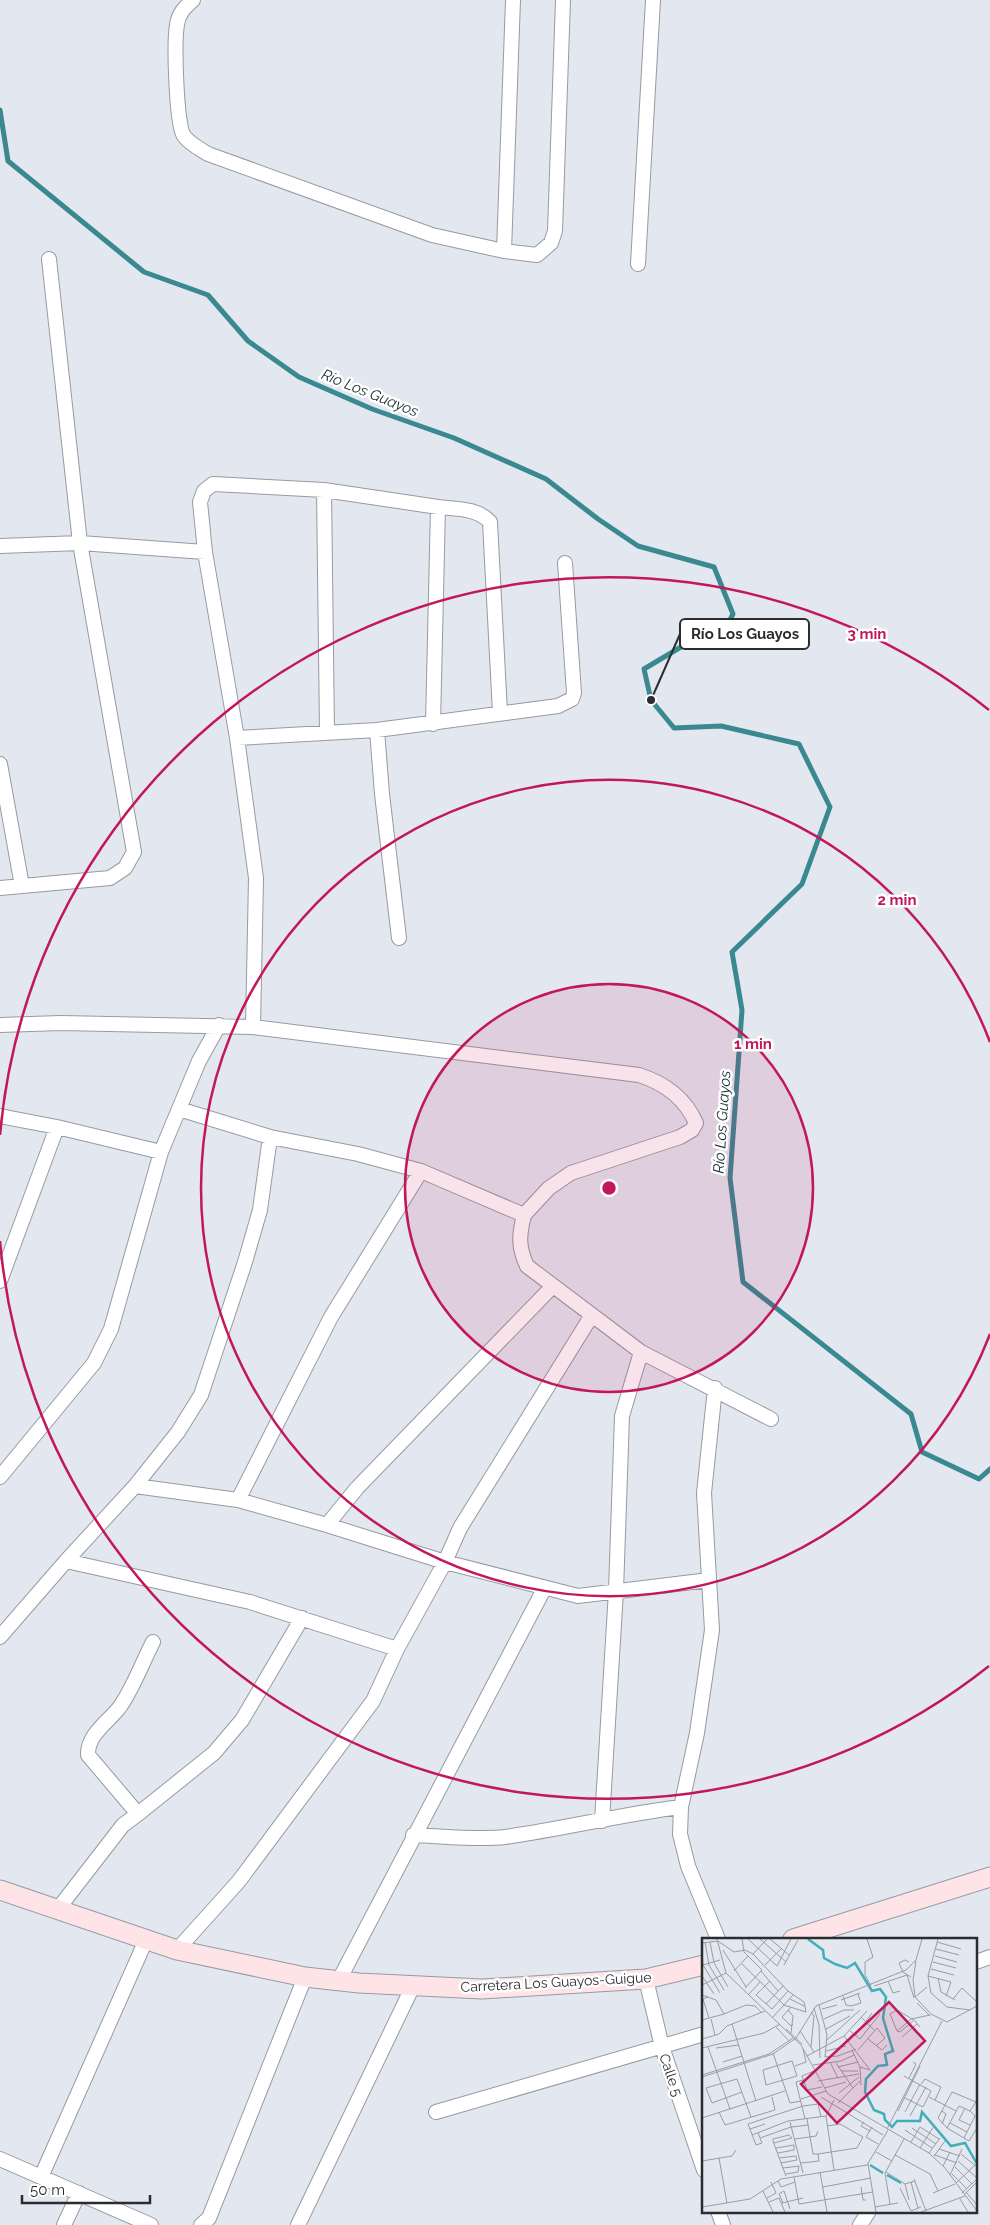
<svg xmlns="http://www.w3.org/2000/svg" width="990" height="2225" font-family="Raleway,sans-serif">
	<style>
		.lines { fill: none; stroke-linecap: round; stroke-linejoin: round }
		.stream { stroke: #3a8890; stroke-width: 5 }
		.minor-casing { stroke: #979aa3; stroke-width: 16 }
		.secondary-casing { stroke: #979aa3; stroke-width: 21 }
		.minor { stroke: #fff; stroke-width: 14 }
		.secondary { stroke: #fee4e7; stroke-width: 19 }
		.ring { fill: none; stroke: #c2185b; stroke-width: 2.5 }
		.labels { text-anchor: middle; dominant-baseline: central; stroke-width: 5; stroke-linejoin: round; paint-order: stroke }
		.street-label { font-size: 14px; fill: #2b2c2f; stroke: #fff }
		.water-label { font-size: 15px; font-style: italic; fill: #152e30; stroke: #fff }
		.inset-river { fill: none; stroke: #41afba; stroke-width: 2.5 }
		.inset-road { fill: none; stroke: #999ca3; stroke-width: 1 }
		.view { fill: #c2185b; fill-opacity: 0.15; stroke: #c2185b; stroke-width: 2.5 }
		.inset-edge { fill: none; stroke: #2b2c2f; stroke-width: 2.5 }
		.centre { fill: #c2185b; stroke: #fff; stroke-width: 2.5 }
		.ring-label { font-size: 15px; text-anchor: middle; font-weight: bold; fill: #c2185b; stroke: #fff; stroke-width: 5; stroke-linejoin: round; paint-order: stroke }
		.leader { fill: none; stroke: #2b2c2f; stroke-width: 2 }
		.callout-dot { fill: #2b2c2f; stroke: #fff; stroke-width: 2 }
		.callout { fill: #fff; stroke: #2b2c2f; stroke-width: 2 }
		.callout-label { font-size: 15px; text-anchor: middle; font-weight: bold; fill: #2b2c2f }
	</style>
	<rect width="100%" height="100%" fill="#e3e7f0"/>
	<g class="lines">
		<path class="stream" d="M 0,110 L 8,161 L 144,272 L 208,295 L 248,341 L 299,377 L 372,409 L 454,438 L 546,479 L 598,519 L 638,546 L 714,567 L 733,614 L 720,639 L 696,638 L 644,669 L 651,700 L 674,728 L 721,726 L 799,744 L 830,807 L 802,884 L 732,952 L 742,1010 L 730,1178 L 743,1282 L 911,1414 L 922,1452 L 979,1479 L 990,1469"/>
		<defs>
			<path id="minor" d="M 193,0 C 185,7 178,14 177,25 C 174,41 176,126 184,136 C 190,144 200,149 208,154 L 432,235 L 504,251 L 513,0
				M 504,251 L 537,255 L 551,243 L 555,231 L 563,0
				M 638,264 L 653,0
				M 324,490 L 327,732
				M 438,507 C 455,509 478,508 490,522 L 500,713
				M 0,546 L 80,543 L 205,552
				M 377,730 L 382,794 L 399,938
				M 237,738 L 377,730 L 558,706 L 572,699 L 574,693 L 565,563
				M 0,764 L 22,886
				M 0,888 L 110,878 L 125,868 L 134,852 L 80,543 L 49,259
				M 0,1025 L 61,1023 L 253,1027 L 639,1075 C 664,1083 685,1098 696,1123 L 692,1130 L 680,1137 L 571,1173 L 549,1188 L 524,1215
				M 253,1027 L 256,878 L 237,738 L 205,552 L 200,502 L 204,491 L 213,484 L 324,490 L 438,507 L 433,724
				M 179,1109 L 270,1137 L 358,1154 L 421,1171 L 524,1215 C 519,1235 518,1247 527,1266 L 641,1352 L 771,1419
				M 0,1116 L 57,1127 L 161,1152
				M 0,1281 L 57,1127
				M 715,1388 L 704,1493 L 712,1630 L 697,1733 L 681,1807 L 680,1834 L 688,1866 L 718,1939
				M 0,1477 L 94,1363 L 111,1329 L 161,1152 L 199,1061 L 219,1025
				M 135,1486 L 238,1500 L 327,1525 L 445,1562 L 578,1596 L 709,1580
				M 238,1500 L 331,1317 L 421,1171
				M 327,1525 L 357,1488 L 553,1286
				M 66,1561 L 250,1602 L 397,1649
				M 0,1637 L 66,1561 L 135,1486 L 178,1432 L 201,1395 L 245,1262 L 260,1210 L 270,1137
				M 138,1814 L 214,1753 L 242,1720 L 302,1618
				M 602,1821 L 616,1591 L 622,1416 L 641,1352
				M 413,1835 C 443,1836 475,1840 505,1837 C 564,1829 622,1814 681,1807
				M 58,1909 L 123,1825 L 138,1814 L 88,1755 C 87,1735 108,1722 119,1708 C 133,1689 142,1663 153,1642
				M 177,1950 L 239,1881 L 373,1701 L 397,1649 L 445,1562 L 460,1528 L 592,1315
				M 976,1962 L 990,1957
				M 646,1979 L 662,2047 L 704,2170
				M 339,1980 L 544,1589
				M 436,2112 L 704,2034
				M 0,2159 L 151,2225
				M 41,2177 L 146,1940
				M 718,2211 L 723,2225
				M 64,2225 L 79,2193
				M 201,2225 L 209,2218 L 305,1977
				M 298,2225 L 413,1986
				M 860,2225 L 869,2211"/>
			<path id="secondary" d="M 0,1890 L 177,1950 L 305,1977 L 359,1983 L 482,1989 L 646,1979 L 704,1965
				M 793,1939 L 990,1877"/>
		</defs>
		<use href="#minor" class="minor-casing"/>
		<use href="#secondary" class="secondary-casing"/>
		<use href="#minor" class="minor"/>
		<use href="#secondary" class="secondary"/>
	</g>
	<circle cx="609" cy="1188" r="204" fill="#c2185b" fill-opacity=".12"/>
	<g class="ring">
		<circle cx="609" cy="1188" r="204"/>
		<path d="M990 1334A408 408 0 1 1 990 1042"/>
		<path d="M989 1666A611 611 0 0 1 0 1241M0 1135A611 611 0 0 1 989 710"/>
	</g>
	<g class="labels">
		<g class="street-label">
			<text transform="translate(556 1982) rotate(-3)">Carretera Los Guayos-Guigue</text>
			<text transform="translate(671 2075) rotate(71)">Calle 5</text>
		</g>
		<g class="water-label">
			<text transform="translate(370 393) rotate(22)">Río Los Guayos</text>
			<text transform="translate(722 1122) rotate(-86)">Río Los Guayos</text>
		</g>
	</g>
	<g transform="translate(702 1938)">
		<rect width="275" height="275" fill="#e3e7f0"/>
		<path class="inset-river" d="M 106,1 L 121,12 L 122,20 L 133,26 L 145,30 L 153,25 L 170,53 L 178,51 L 184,59 L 181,80 L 191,113 L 183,116 L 185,127 L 176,128 L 164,141 L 163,154 L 172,172 L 182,176 L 183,182 L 190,189 L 195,183 L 218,183 L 220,174 L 249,208 L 263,205 L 275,226M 168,227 L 181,235M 185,237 L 199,245"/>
		<path class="inset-road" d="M 15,1 L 24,35 L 99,107 L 126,156 L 227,215 L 243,230 L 275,273M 40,1 L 42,14 L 60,32M 46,1 L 75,28 L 89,1M 58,1 L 84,24M 68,1 L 87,17M 165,1 L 171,19 L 163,24 L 163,37 L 169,48M 236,1 L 226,38 L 229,55 L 245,69 L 268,72M 3,4 L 7,27 L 22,52M 8,4 L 12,25 L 26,49M 235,4 L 259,11M 0,5 L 16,3 L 32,14 L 43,12 L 51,16 L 86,53 L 102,64 L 104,74M 234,11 L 257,17M 21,12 L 44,49M 0,16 L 1,27 L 18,55M 51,16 L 65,1M 233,18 L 255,24M 214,23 L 211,42 L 213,59 L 229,76 L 245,84 L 275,68M 207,24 L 203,22 L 197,25 L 201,34 L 209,39M 231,24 L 254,30M 40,26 L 82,67 L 104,74M 1,27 L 18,22M 63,27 L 79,11M 82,27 L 96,2M 229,31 L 252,37M 32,33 L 46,18M 59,33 L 76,53M 0,38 L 12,56M 226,38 L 249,44 L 244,58M 236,40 L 239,54 L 253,62M 68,43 L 54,57 L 70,71 L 86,53M 186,43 L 191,55 L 198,53M 0,47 L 24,35M 172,48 L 205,37 L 212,60M 43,50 L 60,32M 47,56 L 58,44M 0,57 L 14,62 L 22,76 L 0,82M 141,58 L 144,67 L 149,68 L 159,65 L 156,56M 6,59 L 1,61 L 7,80M 213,59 L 225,49M 88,61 L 102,68M 251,61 L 260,50 L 275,64M 139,62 L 158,55M 215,65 L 228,78M 64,66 L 81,48M 117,67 L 125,97 L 123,119M 89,69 L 80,79 L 89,88 L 91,86M 112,70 L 117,87 L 118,120M 120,71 L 135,67M 86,72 L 91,78 L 89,95M 109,74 L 112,78 L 109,109M 22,76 L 44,67 L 53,68 L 60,75M 71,79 L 91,57M 159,79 L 172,92M 9,81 L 13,97M 122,81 L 142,72 L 152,72M 209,81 L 195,93 L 188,76 L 195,72 L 212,82 L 218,89M 209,81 L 228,77M 30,86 L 54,163M 74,89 L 87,103M 84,91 L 100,106M 124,91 L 148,78M 98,93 L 112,114M 148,93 L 158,101 L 178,76M 195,93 L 198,94 L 211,83M 142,98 L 168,132 L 158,129M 153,98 L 170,75M 200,99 L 215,86M 0,101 L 17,96 L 25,88 L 63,73M 166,101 L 180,112 L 185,107M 125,102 L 158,72M 6,109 L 28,171M 0,110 L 62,95 L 78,86M 14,110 L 37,107M 150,112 L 158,129 L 159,147M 156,112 L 175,90 L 183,100 L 174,108M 124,113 L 144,108M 71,115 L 88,165 L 99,163M 105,118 L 142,98 L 165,73M 123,119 L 136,118 L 154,111M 90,123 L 95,138 L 64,147 L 61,132 ZM 21,124 L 40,118M 128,124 L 136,140M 134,125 L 151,150M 111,127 L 139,123 L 152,117M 93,128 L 104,124 L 101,111M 136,129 L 156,124M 112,133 L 100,138 L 105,152 L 120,149M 139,133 L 156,133M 0,137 L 67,116 L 91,100M 202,138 L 229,153 L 221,169 L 203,160M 0,139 L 71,116 L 94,100 L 114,68 L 204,32 L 214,22 L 220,1M 207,140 L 214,126 L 211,124M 101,142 L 94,144 L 103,181M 116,143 L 157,136M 219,146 L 223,141 L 239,149 L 233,162M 123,150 L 144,144M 40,154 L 10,165 L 4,150 L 35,141 L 49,179M 137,155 L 157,139M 119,159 L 181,197M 227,159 L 254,173M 99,161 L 124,153M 136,165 L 158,143M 263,170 L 257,182 L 268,187M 196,173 L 218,128M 268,173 L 274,164 L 250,154 L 236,180 L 245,190 L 267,203 L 275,190M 17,174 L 23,187 L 73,172 L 70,159M 203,174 L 218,146M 124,178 L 132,232M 124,178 L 132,162M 208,178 L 224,149M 0,180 L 83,153M 105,181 L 111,216 L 116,216M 88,184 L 101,235M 162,184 L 159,188 L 168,193M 248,185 L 265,194M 240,186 L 244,176 L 240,173M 90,189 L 106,187M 170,189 L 164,199 L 176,206M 210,190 L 234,206M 245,190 L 257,168 L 268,173 L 273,178 L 262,200M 48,191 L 63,186M 185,191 L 240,83M 203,192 L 230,210M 56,195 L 60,205 L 54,207 L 46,186 L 101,168 L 116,166 L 119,179M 50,197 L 86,183 L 124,178M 58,200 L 89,189M 93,201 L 114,198 L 116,193M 209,204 L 218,189 L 237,201M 72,205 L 90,200 L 87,197 L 71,201 L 71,203 L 79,225 L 84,238M 74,210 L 92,207 L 92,212 L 76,215M 218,210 L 232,188M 237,211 L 258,218M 174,214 L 190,223M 227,215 L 238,200M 116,216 L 155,210 L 161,199 L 138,186 L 125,188M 259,216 L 275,229M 193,217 L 228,236 L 236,253M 233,217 L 255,225M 232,218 L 243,203M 17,220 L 25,265M 77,220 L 94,218 L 95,222 L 79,225M 0,223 L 30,218 L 34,212M 256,223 L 275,240M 99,225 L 117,223 L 116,216M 166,226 L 174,274M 241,228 L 248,214M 253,229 L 270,246M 81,230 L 97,228 L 96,234 L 84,236M 118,234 L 125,274M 184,234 L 203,246 L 213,243M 250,236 L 265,251M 248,237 L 260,211M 92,239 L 97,266M 212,241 L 224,273M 76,243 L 79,249 L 93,244M 209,244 L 216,270M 254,245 L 273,227M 203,246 L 207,262M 121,249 L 169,240M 159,249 L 161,262 L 164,262M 198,250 L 209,273 L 219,269M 61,253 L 71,274M 264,254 L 275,267M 231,255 L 253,246M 260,255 L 275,241M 263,256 L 275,244M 65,260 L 74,255 L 69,244M 258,261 L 266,274M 67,264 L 77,260 L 83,274M 80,265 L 101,260M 81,265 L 77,256 L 82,253 L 88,271M 97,266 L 171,254M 188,266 L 183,235 L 202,201M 0,269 L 48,261 L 79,241 L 165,227 L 186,192M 173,269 L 196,265M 219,274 L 263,258"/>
		<path class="view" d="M 187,64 L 223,103 L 135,185 L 99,146 Z"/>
		<rect width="275" height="275" class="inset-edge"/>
	</g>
	<circle cx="609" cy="1188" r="8" class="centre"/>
	<g class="ring-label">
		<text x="867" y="639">3 min</text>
		<text x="897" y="905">2 min</text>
		<text x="753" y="1049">1 min</text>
	</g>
	<path class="leader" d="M651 700L680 634"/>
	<circle class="callout-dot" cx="651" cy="700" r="5"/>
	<rect class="callout" x="680" y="619" width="129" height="30" rx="5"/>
	<g class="callout-label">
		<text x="745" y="639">Río Los Guayos</text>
	</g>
	<path d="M22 2195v8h128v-8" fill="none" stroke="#2b2c2f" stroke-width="2.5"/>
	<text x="30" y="2195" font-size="15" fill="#2b2c2f" stroke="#ffffff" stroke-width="4" paint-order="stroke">50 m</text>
</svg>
